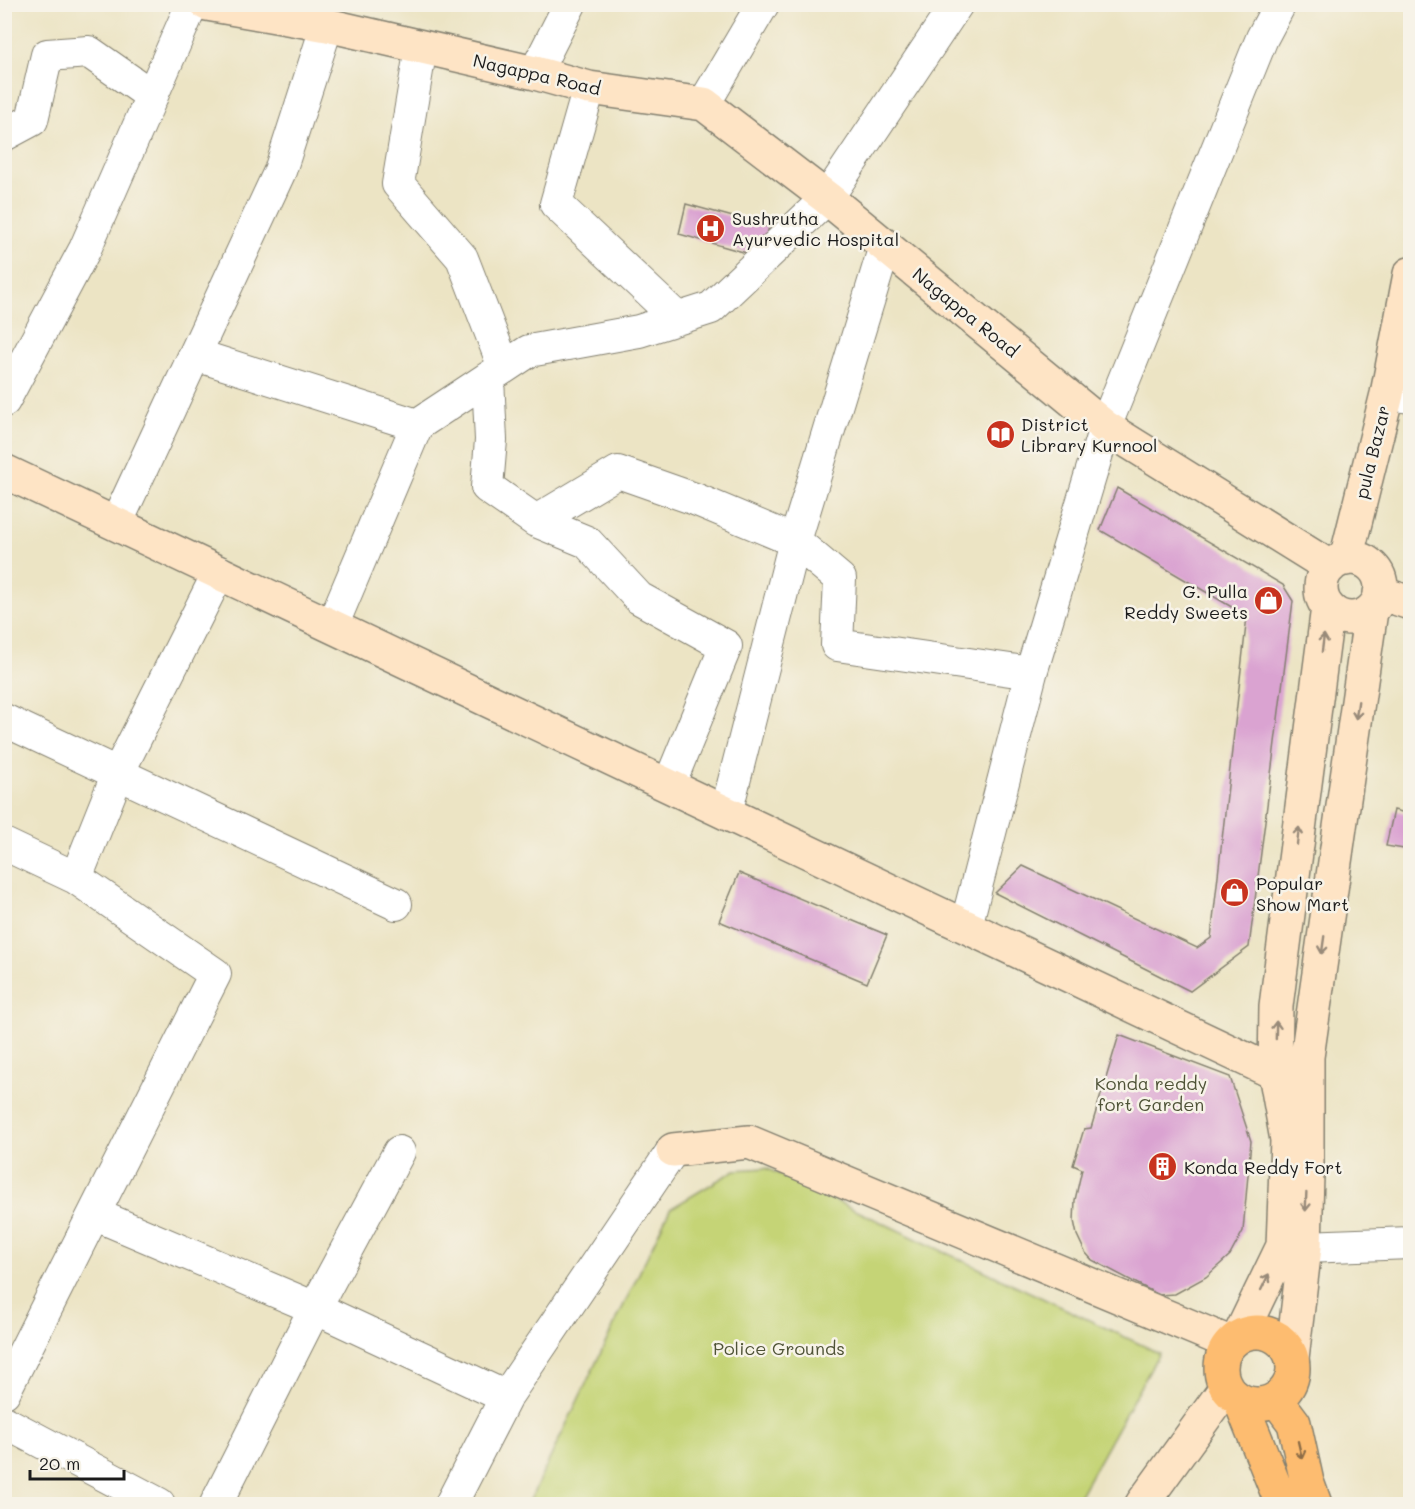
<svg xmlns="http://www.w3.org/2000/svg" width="1415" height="1509" font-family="Mali,sans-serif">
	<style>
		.green { fill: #c5d476; stroke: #707849; stroke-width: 1.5 }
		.building { fill: #daa3d1 }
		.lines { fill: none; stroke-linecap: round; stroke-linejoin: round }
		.street-casing { stroke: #848070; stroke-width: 34 }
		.secondary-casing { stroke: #848070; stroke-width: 36 }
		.primary-casing { stroke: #848070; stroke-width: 36 }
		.street { stroke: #fff; stroke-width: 32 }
		.secondary { stroke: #fee4c5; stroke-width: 33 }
		.primary { stroke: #fdbc6f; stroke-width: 33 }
		.oneway { stroke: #988a79 }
		.oneway2 { stroke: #8c6c46 }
		.labels { text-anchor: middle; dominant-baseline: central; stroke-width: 5; stroke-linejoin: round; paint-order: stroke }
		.street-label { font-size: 18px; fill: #1c1c1c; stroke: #f7f3e8 }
		.poi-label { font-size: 18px; fill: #1c1c1c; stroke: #f7f3e8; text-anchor: start }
		.park-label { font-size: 18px; fill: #4f5337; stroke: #f7f3e8 }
	</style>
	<rect width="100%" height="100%" fill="#f7f3e8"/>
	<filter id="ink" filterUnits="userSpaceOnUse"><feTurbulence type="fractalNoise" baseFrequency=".0167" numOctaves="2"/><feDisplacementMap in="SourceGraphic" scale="12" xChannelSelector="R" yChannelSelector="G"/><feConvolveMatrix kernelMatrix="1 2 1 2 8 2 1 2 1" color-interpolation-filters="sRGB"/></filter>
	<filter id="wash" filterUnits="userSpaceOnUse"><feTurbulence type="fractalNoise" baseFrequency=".008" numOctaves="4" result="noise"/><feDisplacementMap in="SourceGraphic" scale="24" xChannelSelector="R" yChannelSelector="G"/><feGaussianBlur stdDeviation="1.35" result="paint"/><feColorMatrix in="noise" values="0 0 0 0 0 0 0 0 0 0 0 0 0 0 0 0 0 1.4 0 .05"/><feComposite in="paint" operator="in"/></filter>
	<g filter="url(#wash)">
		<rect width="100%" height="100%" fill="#ece4c4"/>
		<path class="green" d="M 766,1168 L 1159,1353 L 1075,1504 L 528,1504 L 670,1209 L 735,1170 Z"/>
		<g id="blocks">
			<path class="building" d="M 686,204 L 769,227 L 761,257 L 679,234 Z
				M 1117,488 L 1283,585 L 1293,601 L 1249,947 L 1190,991 L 995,893 L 1023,866 L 1197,948 L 1211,938 L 1247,616 L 1100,530 Z
				M 1394,810 L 1410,814 L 1410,850 L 1386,846 Z
				M 739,873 L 887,935 L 867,983 L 719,921 Z
				M 1119,1035 L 1230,1077 L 1251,1141 L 1243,1231 L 1230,1255 L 1206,1277 L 1175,1294 L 1159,1295 L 1092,1260 L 1085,1252 L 1077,1235 L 1074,1221 L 1075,1200 L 1082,1169 L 1073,1165 L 1084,1129 L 1091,1128 Z"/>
		</g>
	</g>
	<g filter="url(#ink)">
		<use href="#blocks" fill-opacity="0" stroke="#848070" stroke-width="1.5"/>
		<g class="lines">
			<defs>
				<path id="street" d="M 421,47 L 398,184 L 462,258 L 504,367
					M 535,73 L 570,4
					M 589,88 L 556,204 L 677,318
					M 704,104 L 763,4
					M 4,135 L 32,120 L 47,55 L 89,52 L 152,96
					M 196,355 L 417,425 L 529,351 L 639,331 L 711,308 L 827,198 L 957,4
					M 488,378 L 491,440 L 487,487 L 536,521 L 587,542 L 639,598 L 726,646 L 669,785
					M 1387,394 L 1410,397
					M 4,401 L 85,249 L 192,4
					M 536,521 L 618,472 L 695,499 L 795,541 L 840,579 L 837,645 L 1031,673 L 966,926
					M 116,524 L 280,171 L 327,25
					M 332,626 L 417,425
					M 1031,673 L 1105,427 L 1262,38 L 1280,4
					M 4,720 L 396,904
					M 726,813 L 795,541 L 885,246
					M 4,844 L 76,878 L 215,974 L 4,1392
					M 76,878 L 118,773 L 219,572
					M 94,1214 L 315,1308 L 506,1397
					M 1305,1247 L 1410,1243
					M 4,1422 L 159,1504
					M 216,1504 L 315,1308 L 399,1152
					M 451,1504 L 506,1397 L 673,1150"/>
				<path id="secondary" d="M 207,4 L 327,25 L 535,73 L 589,88 L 704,104 L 827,198 L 1105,427 L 1330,567
					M 4,471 L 1275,1073 L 1307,1080
					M1321 588a30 30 0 1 1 60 0a30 30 0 1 1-60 0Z
					M 1346,559 L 1387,394 L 1410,274
					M 1380,593 L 1410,603
					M 673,1150 L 749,1142 L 1230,1343
					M 1240,1335 L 1283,1246 L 1287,1140 L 1275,1073 L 1276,1006 L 1328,607
					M 1292,1358 L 1305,1247 L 1307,1175 L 1307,1057 L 1371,611
					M 1142,1504 L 1226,1388"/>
				<path id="primary" d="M1221 1368a36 36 0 1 1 72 0a36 36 0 1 1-72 0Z
					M 1276,1399 L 1294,1423 L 1307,1482 L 1315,1504
					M 1240,1400 L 1282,1504"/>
			</defs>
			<use href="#street" class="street-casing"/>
			<use href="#secondary" class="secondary-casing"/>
			<use href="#primary" class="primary-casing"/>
			<use href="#street" class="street"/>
			<use href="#secondary" class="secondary"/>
			<use href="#primary" class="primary"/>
		</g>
		<defs><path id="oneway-shaft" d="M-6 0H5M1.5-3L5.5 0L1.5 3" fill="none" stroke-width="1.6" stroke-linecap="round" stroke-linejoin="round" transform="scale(1.5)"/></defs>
		<g class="oneway">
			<use href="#oneway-shaft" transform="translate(1323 643) rotate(-83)"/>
			<use href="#oneway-shaft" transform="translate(1357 710) rotate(98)"/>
			<use href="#oneway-shaft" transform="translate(1298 836) rotate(-83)"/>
			<use href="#oneway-shaft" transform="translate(1323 945) rotate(98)"/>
			<use href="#oneway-shaft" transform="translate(1276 1030) rotate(-89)"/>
			<use href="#oneway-shaft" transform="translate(1306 1202) rotate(92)"/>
			<use href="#oneway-shaft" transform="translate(1265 1282) rotate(-64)"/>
		</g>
		<use class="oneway2" href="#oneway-shaft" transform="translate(1300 1450) rotate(77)"/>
	</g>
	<defs>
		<symbol id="hospital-disc" viewBox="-11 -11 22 22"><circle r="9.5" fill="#c8321e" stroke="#f7f3e8"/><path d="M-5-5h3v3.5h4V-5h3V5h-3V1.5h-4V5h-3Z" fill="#fff"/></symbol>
		<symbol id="library-disc" viewBox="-11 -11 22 22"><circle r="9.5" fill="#c8321e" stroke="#f7f3e8"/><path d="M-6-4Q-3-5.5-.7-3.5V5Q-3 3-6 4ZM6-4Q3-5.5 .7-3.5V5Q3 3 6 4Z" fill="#fff"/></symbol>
		<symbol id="shop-disc" viewBox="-11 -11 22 22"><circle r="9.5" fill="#c8321e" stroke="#f7f3e8"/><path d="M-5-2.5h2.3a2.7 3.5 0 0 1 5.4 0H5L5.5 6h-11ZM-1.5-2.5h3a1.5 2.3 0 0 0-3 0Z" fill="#fff"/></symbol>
		<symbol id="building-disc" viewBox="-11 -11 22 22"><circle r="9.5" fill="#c8321e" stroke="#f7f3e8"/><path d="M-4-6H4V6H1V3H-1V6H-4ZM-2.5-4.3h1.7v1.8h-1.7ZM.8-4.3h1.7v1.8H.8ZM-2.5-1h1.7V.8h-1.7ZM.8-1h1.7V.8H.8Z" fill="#fff"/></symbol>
	</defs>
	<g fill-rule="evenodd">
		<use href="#hospital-disc" x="694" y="212" width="33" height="33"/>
		<use href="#library-disc" x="984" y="418" width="33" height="33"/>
		<use href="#shop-disc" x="1252" y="584" width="33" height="33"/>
		<use href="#shop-disc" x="1218" y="876" width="33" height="33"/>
		<use href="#building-disc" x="1146" y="1150" width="33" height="33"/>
	</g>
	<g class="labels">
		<g class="street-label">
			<text transform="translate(537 74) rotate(13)">Nagappa Road</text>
			<text transform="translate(966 312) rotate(39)">Nagappa Road</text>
			<text transform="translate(1372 452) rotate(-76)">pula Bazar</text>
		</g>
		<g class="poi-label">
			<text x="732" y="218">Sushrutha<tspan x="732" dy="21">Ayurvedic Hospital</tspan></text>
			<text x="1021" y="424">District<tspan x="1021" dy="21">Library Kurnool</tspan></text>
			<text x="1248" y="591" text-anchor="end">G. Pulla<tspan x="1248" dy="21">Reddy Sweets</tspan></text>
			<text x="1256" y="883">Popular<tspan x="1256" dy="21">Show Mart</tspan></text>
			<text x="1184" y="1167">Konda Reddy Fort</text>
		</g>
		<g class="park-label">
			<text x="1151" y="1083">Konda reddy<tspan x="1151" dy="21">fort Garden</tspan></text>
			<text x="779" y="1348">Police Grounds</text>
		</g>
	</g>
	<rect width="1415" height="1509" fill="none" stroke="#f7f3e8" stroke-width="24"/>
	<path d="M30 1470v9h94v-9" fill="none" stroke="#1c1c1c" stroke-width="3"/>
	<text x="39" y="1470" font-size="18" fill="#1c1c1c" stroke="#f7f3e8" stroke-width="4.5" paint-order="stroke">20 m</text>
</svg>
